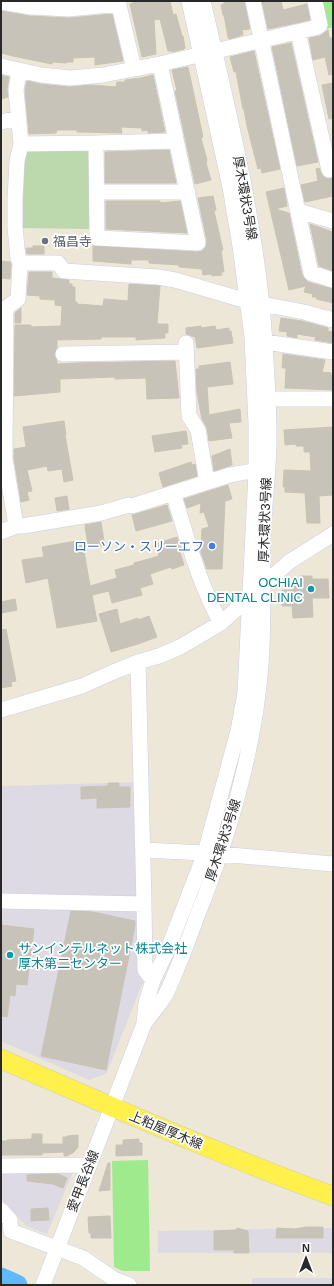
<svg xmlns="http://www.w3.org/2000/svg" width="334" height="1286" font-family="Arial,'Noto Sans JP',sans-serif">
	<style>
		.industrial { fill: #dedae4 }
		.green { fill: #9fea8d }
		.cemetery { fill: #bcd9ad }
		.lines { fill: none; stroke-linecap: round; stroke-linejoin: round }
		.river { stroke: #5dbbfc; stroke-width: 21 }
		.building { fill: #c8c3b8; stroke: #c8c3b2 }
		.minor-casing { stroke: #cdcee4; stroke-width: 16 }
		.major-casing { stroke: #cbcbcb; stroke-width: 20 }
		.minor { stroke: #fff; stroke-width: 15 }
		.major { stroke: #fff04b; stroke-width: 19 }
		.worship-dot { fill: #6b7280; stroke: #fff; stroke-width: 1.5 }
		.shop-dot { fill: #3f7fe0; stroke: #fff; stroke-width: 1.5 }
		.culture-dot { fill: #0f9aa8; stroke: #fff; stroke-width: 1.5 }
		.labels { text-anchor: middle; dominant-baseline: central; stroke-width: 3.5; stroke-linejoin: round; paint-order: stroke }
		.street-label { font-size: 13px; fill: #282828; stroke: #fff }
		.worship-label { font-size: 13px; fill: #5b616d; stroke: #fff; text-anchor: start }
		.shop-label { font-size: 13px; fill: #366cbe; stroke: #fff; text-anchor: end }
		.culture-label { font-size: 13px; fill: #0d838f; stroke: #fff; text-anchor: end }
	</style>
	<rect width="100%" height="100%" fill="#ede7d8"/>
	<path class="industrial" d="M 139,782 L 138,899 L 1,896 L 1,786 Z
		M 1,906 L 136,910 L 141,915 L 143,982 L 107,1073 L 89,1080 L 1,1041 Z
		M 75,1167 L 47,1234 L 26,1226 L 1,1199 L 1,1169 Z
		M 333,1228 L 333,1253 L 158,1253 L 158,1231 Z
		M 252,1278 L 333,1278 L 333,1285 L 252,1285 Z"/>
	<path class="green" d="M 320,1 L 333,1 L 333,27 L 326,29 Z
		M 148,1160 L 150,1271 L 123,1271 L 114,1267 L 112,1161 Z"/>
	<path class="cemetery" d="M 23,148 L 91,148 L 90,229 L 19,228 Z"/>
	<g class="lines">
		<path class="river" d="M 1,1278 L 17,1285"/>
	</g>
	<path class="building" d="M 133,1 L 170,1 L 173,15 L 176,14 L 182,36 L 183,36 L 185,48 L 184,49 L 172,52 L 172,51 L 168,51 L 160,19 L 154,20 L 156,54 L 142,57 L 130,4 L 133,3 Z
		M 224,1 L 244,1 L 250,29 L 242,30 L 243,35 L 229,39 L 228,37 L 224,15 L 223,15 L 221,5 L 224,4 Z
		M 262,1 L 281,1 L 283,10 L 307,4 L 310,20 L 268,29 Z
		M 1,11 L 30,16 L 69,18 L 112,14 L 123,61 L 95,65 L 95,57 L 73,58 L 73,62 L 67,62 L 66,63 L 52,62 L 52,64 L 13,56 L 1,53 Z
		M 328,30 L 329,37 L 331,38 L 333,38 L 333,74 L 329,75 L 325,57 L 313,60 L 309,38 L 320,36 Z
		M 291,43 L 318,162 L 297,166 L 272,47 Z
		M 254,51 L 280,169 L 262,173 L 261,168 L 258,169 L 247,126 L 244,109 L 243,109 L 236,72 L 234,72 L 230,57 Z
		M 188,67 L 203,137 L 201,138 L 207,160 L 206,163 L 211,180 L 195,184 L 175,91 L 177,91 L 172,70 Z
		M 1,75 L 9,77 L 7,89 L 8,97 L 1,99 Z
		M 153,75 L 165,132 L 148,133 L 148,130 L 142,131 L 142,128 L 121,127 L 122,133 L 77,132 L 77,130 L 57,130 L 56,133 L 29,134 L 25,90 L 27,81 L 40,84 L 69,87 L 91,85 L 116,87 L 117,82 L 125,82 L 125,80 L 141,78 Z
		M 333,83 L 333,118 L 329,119 L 322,85 Z
		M 169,150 L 176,183 L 105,183 L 105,152 Z
		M 319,168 L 323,176 L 327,179 L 333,178 L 333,196 L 305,202 L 301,185 L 318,181 L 316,169 Z
		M 284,188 L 287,206 L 275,209 L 289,213 L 302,275 L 305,279 L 308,282 L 333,289 L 333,303 L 316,299 L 317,297 L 312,297 L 313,294 L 304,292 L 306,286 L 289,290 L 266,192 Z
		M 213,196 L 216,210 L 214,211 L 223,250 L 221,250 L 224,272 L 221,272 L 222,275 L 212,276 L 211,274 L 203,275 L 202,269 L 179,267 L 179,265 L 149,263 L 149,260 L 131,260 L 131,264 L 93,261 L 93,246 L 198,252 L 202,251 L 206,247 L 207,241 L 198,198 Z
		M 106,201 L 160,201 L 160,203 L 180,201 L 187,233 L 106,229 Z
		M 310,224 L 333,232 L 333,271 L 319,266 Z
		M 33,246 L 44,246 L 44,254 L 27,254 L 26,248 L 33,248 Z
		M 1,261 L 10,262 L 11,264 L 10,279 L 1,278 Z
		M 29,272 L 52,272 L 52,278 L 69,280 L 69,284 L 72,284 L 72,287 L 75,287 L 75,302 L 77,302 L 77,304 L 103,306 L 104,299 L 128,301 L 129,284 L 160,286 L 157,324 L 168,324 L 168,333 L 165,333 L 165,338 L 136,340 L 136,337 L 101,337 L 101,339 L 57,340 L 57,348 L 54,355 L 57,361 L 57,364 L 77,363 L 175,361 L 179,398 L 147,399 L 146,378 L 115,379 L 115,377 L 60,379 L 60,392 L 14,396 L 15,325 L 31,325 L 31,327 L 61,326 L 62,306 L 55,305 L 55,300 L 40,299 L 40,296 L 27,295 Z
		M 21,308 L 21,323 L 15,323 L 15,313 Z
		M 281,318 L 302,321 L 328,328 L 328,331 L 332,332 L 331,333 L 333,334 L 333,343 L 315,340 L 316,337 L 297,334 L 297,338 L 287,336 L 287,332 L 279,331 Z
		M 201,326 L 201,328 L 215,326 L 216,330 L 229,328 L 229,331 L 231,331 L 233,343 L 197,348 L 195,337 L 186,334 L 186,328 Z
		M 283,354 L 325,360 L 322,372 L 331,373 L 331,376 L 333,376 L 333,390 L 285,388 L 286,368 L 282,368 Z
		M 230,362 L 233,384 L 207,387 L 209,415 L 240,409 L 241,422 L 229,423 L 232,438 L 209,441 L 207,428 L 202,419 L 197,393 L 196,369 L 199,369 L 199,366 Z
		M 64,421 L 66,435 L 65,435 L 73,480 L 64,482 L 62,469 L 48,471 L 47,466 L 27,470 L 32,491 L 27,492 L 29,500 L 21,502 L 14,458 L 14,449 L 26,447 L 23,427 Z
		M 333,427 L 333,495 L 319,496 L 320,523 L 307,523 L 305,493 L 285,492 L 285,487 L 283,487 L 284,470 L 311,471 L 310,452 L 304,452 L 304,446 L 296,446 L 296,444 L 285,445 L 284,430 Z
		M 186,431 L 188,444 L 181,445 L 182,448 L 155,452 L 152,436 Z
		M 230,449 L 232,465 L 214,471 L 212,456 Z
		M 191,462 L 192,465 L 195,464 L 197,476 L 163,487 L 159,473 Z
		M 228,485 L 232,499 L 225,501 L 222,569 L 207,569 L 201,553 L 202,529 L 209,527 L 204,512 L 200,513 L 201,503 L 187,508 L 184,499 Z
		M 67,496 L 69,509 L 57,511 L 55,498 Z
		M 167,505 L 172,521 L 136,531 L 132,515 Z
		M 101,522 L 104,541 L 102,541 L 103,546 L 88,547 L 85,525 Z
		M 177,537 L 181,549 L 179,549 L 184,565 L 172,569 L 171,567 L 150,574 L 153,584 L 140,588 L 142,595 L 112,603 L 109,591 L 92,595 L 97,621 L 57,628 L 48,578 L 26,583 L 22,560 L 44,557 L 42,547 L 82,540 L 90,586 L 117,578 L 115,570 L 134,565 L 134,563 L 159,556 L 155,544 Z
		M 300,576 L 312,576 L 312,579 L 328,579 L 329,598 L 312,598 L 313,617 L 293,618 L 292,606 L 282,606 L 282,590 L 294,590 L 293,580 L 300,580 Z
		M 15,599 L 17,610 L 1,613 L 1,602 Z
		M 117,609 L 120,624 L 138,618 L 138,620 L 149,616 L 157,637 L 138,644 L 111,652 L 99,614 Z
		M 6,629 L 16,681 L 11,682 L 12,686 L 1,688 L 1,630 Z
		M 108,783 L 119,783 L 119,787 L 130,787 L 130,807 L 97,808 L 97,798 L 81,799 L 81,787 L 108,786 Z
		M 71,911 L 93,912 L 135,921 L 135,926 L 106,1070 L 41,1056 Z
		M 1,925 L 34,929 L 27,985 L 16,984 L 15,996 L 10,995 L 7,1017 L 1,1016 Z
		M 32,1134 L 42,1134 L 42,1144 L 63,1144 L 63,1137 L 67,1137 L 67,1136 L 78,1135 L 78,1147 L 74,1152 L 67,1156 L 64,1156 L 64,1152 L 42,1153 L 42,1155 L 1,1155 L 1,1141 L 7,1141 L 7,1140 L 32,1139 Z
		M 139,1139 L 139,1143 L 142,1143 L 142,1155 L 116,1156 L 116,1145 L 123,1145 L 123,1140 Z
		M 108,1163 L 110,1163 L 110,1190 L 99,1191 Z
		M 46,1174 L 58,1174 L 67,1178 L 63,1188 L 53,1184 L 27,1181 L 27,1175 Z
		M 48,1208 L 49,1220 L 31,1221 L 31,1209 Z
		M 110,1216 L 111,1238 L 91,1238 L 91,1233 L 89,1233 L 88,1217 Z
		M 306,1227 L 323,1227 L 323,1238 L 276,1238 L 277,1228 L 295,1229 Z
		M 237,1228 L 248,1231 L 249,1253 L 234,1253 L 234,1250 L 214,1250 L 214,1231 L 236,1230 Z"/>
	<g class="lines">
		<defs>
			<path id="minor" d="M 118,1 L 134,69
				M 253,1 L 311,273 L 333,280
				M 1,2 L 30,7 L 69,9 L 119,4
				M 298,32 L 329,170
				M 1,66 L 41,75 L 70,78 L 103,75 L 160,64 L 318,27 L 320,25 L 315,1
				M 1,122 L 18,118
				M 96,143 L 176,141
				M 21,144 L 96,143 L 97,238 L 198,243 L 160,64
				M 97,192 L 188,192
				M 298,211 L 333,221
				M 20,263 L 58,263 L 64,271 L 158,277 L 175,280 L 247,301
				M 262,304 L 304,312 L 333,320
				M 265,342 L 333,352
				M 186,343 L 189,416 L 198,430 L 207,482
				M 63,354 L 186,352
				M 268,399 L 333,399
				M 1,459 L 5,459 L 16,526 L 23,526 L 101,513 L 129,505 L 132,506 L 230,475 L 246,472 L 256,472
				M 5,459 L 6,308 L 18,299 L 20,263 L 18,258 L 15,227 L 15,200 L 17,161 L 21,144 L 16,90 L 19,71
				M 173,493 C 187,537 198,582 221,623
				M 1,532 L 16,526
				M 138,662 L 144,904
				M 1,710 L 82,686 L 111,673 L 138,662 L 159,656 L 180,647 L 221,623 L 289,562 L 333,534
				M 143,850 L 205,853
				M 220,854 L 333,864
				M 1,901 L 144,904 L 145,970 L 153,980
				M 144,1023 L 146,1003 L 153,980 L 168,949 L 205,853 L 238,731 L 245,693 L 256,472 L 256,424 L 252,337 L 240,246 L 230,187 L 189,1
				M 1,1166 L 89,1165
				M 1,1210 L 10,1220 L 11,1231 L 83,1258 L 114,1279 L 129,1285
				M 43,1285 L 144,1024 C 151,1014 160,1004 166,994 C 181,962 192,928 205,896 C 233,822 255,744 261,665 C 264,623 262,581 263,539 C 264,505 269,472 269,439 C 269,407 267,375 265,344 C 258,227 229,114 203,1"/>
			<path id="major" d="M 1,1059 C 111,1106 220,1155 333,1196"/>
		</defs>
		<use href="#minor" class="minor-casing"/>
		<use href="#major" class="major-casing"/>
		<use href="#minor" class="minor"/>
		<use href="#major" class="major"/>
	</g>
	<circle class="worship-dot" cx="45" cy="241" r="4"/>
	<circle class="shop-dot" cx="212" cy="546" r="4"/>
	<g class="culture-dot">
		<circle cx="311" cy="589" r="4"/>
		<circle cx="10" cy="955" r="4"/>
	</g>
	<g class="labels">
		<g class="street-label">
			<text transform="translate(245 198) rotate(80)">厚木環状3号線</text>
			<text transform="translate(265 520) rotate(-88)">厚木環状3号線</text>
			<text transform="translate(223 840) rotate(-72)">厚木環状3号線</text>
			<text transform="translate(166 1130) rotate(23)">上粕屋厚木線</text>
			<text transform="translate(83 1181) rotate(-69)">愛甲長谷線</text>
		</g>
		<g class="worship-label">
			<text x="53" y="241">福昌寺</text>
		</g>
		<g class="shop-label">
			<text x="204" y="546">ローソン・スリーエフ</text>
		</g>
		<g class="culture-label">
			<text x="303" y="582">OCHIAI<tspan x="303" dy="15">DENTAL CLINIC</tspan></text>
			<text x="18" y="948" text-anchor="start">サンインテルネット株式会社<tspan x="18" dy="15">厚木第二センター</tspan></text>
		</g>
	</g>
	<rect width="334" height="1286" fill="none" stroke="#282828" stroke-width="4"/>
	<g transform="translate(306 1258)" stroke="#ffffff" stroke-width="3" paint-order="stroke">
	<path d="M0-3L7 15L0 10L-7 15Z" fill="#282828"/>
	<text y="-6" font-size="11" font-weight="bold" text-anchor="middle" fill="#282828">N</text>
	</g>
</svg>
